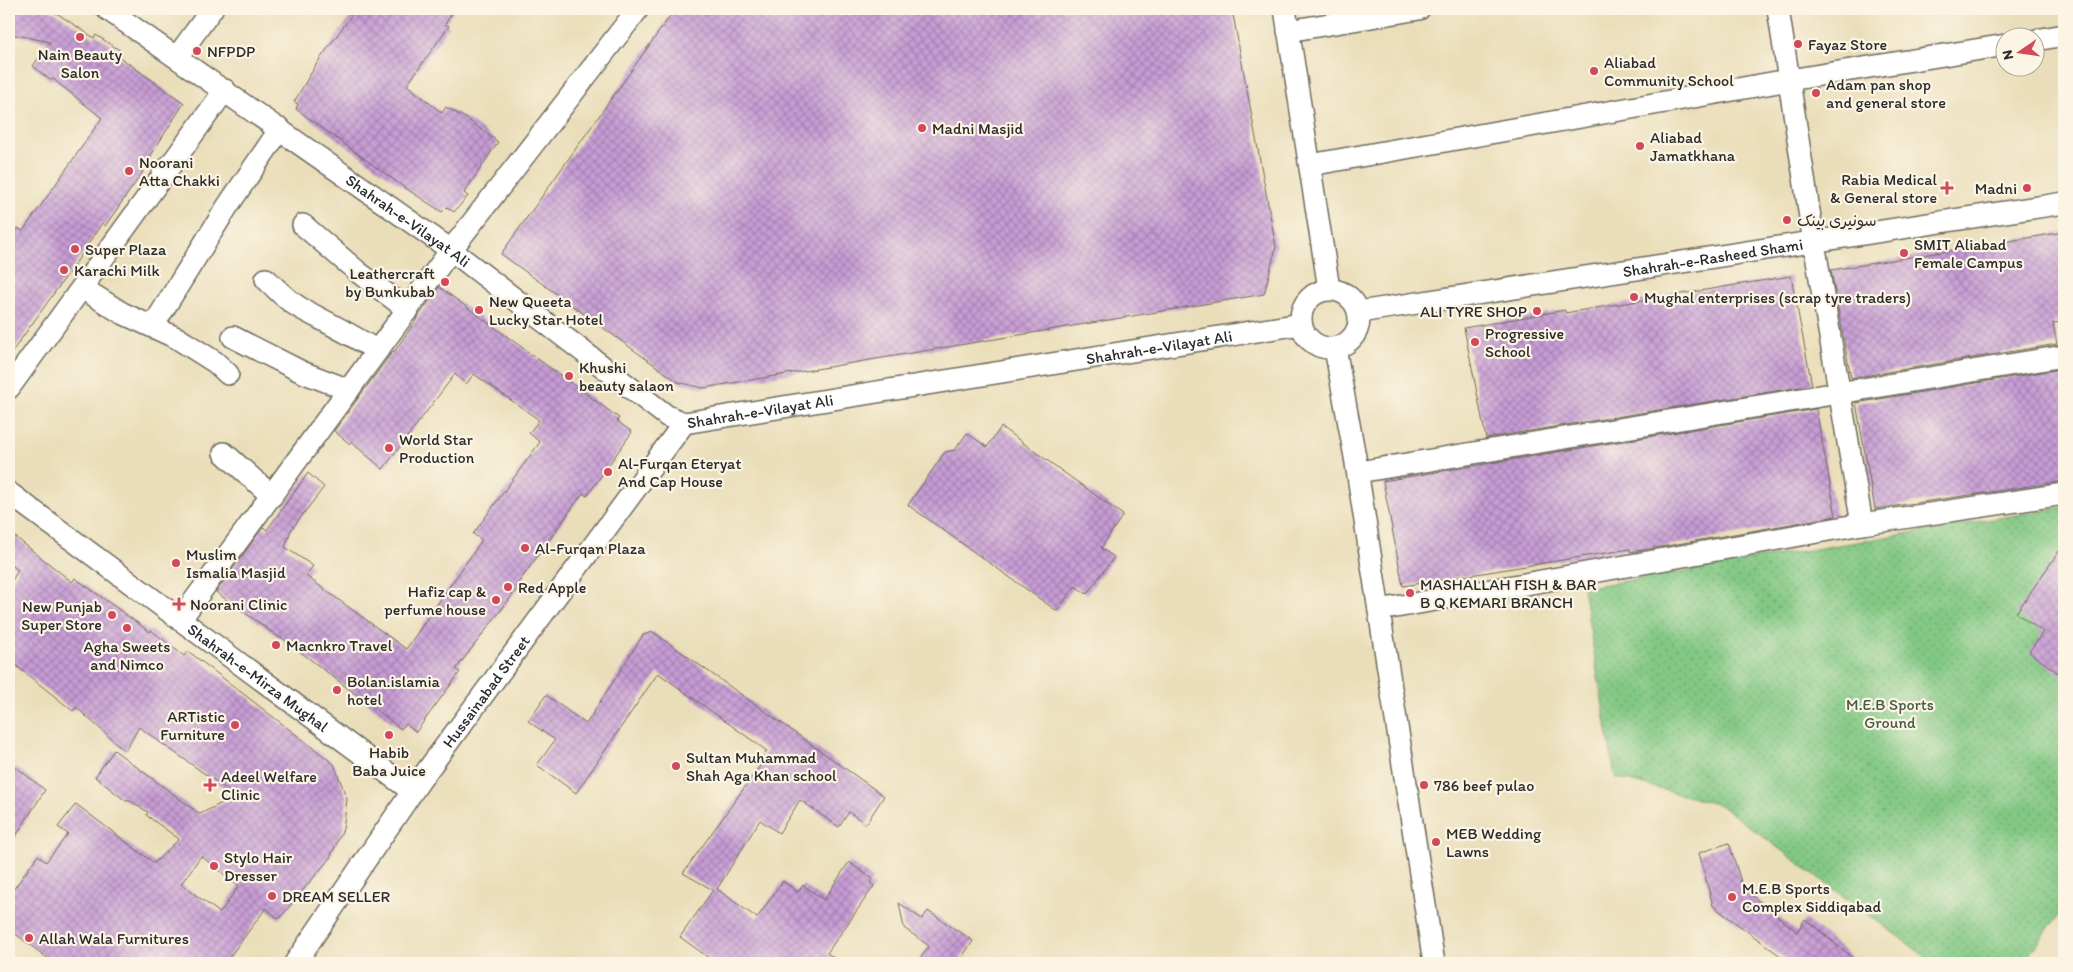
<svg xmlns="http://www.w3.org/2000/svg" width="2073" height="972" font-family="Itim,'Playpen Sans Arabic',sans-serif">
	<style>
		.park { fill: url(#park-dots); stroke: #567a58 }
		.building { fill: url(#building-cross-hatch); fill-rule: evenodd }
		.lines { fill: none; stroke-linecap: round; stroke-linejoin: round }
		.minor-casing { stroke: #6e6a5d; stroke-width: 24 }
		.minor { stroke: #fff; stroke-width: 21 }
		.poi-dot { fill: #d1495b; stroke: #fcf5e5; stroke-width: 2 }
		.labels { text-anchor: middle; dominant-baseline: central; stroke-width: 4.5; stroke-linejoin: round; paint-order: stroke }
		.poi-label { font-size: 16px; fill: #2b2b2b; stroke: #fcf5e5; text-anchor: start }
		.street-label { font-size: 16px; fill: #2b2b2b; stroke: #fcf5e5 }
		.park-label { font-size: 16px; fill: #455a46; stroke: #fcf5e5 }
	</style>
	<defs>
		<pattern id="park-dots" width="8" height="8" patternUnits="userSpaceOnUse" patternTransform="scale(1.25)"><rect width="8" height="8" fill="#82c884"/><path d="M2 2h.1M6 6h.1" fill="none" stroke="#6ba36c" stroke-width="1.8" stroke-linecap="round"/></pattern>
		<pattern id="building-cross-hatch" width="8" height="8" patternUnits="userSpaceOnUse" patternTransform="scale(1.25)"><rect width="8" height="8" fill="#c79cd5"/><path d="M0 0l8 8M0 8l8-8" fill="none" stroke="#a27fad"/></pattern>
	</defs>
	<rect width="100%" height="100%" fill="#fcf5e5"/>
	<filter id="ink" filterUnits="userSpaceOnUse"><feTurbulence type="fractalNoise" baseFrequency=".02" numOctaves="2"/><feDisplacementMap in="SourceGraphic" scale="10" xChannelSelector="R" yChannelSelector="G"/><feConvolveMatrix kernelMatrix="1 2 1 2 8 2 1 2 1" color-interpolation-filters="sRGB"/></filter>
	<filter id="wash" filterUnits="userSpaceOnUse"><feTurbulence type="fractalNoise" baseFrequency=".0096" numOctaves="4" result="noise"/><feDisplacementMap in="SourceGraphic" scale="20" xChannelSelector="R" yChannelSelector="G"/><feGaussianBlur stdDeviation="1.12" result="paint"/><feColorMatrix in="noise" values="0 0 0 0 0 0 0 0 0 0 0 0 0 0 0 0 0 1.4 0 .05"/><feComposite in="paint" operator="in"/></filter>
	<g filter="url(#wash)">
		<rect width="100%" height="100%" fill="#eadeba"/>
		<path class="park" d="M 2064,507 L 2064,907 L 2023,963 L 1934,963 L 1720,805 L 1615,777 L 1583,588 Z"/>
		<g id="blocks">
			<path class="building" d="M 9,9 L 46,9 L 58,14 L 94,38 L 96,35 L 121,51 L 118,56 L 184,103 L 141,171 L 143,172 L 105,226 L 102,223 L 75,264 L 9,356 L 9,240 L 18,228 L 23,231 L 102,118 L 53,79 L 50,80 L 33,66 L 50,42 L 17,35 L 9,36 Z
				M 356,9 L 455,9 L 445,24 L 449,26 L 407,85 L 442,113 L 446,107 L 467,119 L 498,142 L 464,193 L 468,196 L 454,212 L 447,207 L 442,212 L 402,186 L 296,109 L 298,104 L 294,102 L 317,63 Z
				M 675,9 L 1232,9 L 1276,247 L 1264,294 L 703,388 L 678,382 L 501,254 Z
				M 2064,232 L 2064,322 L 2053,323 L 2057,344 L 1851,378 L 1831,270 Z
				M 1791,276 L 1812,385 L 1486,438 L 1464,328 L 1565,310 L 1565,313 Z
				M 439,287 L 619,418 L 617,421 L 632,432 L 587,496 L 583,493 L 516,586 L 518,588 L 456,669 L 460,672 L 416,732 L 406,724 L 401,729 L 281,637 L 280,638 L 216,592 L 263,527 L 267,530 L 308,473 L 324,487 L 291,530 L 285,547 L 313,566 L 306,576 L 406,649 L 482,540 L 473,534 L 540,442 L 529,433 L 539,420 L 474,374 L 466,384 L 455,374 L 383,469 L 351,442 L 350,444 L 334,431 L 393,351 L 394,352 Z
				M 2061,369 L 2064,387 L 2064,481 L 1875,509 L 1856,403 Z
				M 1816,409 L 1836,516 L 1672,545 L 1630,552 L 1630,549 L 1403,586 L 1383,481 Z
				M 1001,427 L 1123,515 L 1101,548 L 1114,557 L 1087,594 L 1075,586 L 1057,611 L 908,505 L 945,452 L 955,450 L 967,433 L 987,447 Z
				M 9,532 L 72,582 L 75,578 L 150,632 L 151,630 L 184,656 L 188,651 L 334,764 L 347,799 L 343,829 L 330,858 L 279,919 L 266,908 L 225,963 L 54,963 L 9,929 L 9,896 L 38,855 L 46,862 L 68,834 L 58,827 L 76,804 L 154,863 L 179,839 L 146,815 L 148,812 L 130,801 L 126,801 L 95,777 L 114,750 L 200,814 L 236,796 L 139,727 L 125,751 L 76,707 L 73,711 L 9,660 L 9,586 L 18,570 L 9,563 ZM 201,856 L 239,886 L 220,913 L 181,884 Z
				M 2064,544 L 2064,677 L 2029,652 L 2043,632 L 2016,613 Z
				M 653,632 L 884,796 L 866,824 L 849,812 L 839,827 L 800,800 L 779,833 L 760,820 L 717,889 L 757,918 L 783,881 L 798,892 L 803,885 L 824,900 L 849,862 L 873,879 L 870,883 L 874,886 L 827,953 L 842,963 L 716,963 L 680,937 L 713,890 L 683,873 L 762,763 L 760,761 L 767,751 L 658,673 L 576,793 L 537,765 L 555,740 L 528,721 L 546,695 L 586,724 L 643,635 Z
				M 16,767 L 45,790 L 9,847 L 9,775 Z
				M 1729,843 L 1743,888 L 1797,932 L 1805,919 L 1859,963 L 1790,963 L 1713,906 L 1699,853 Z
				M 899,903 L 922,919 L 928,911 L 973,941 L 958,963 L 917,963 L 929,946 L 904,928 Z"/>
		</g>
	</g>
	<g filter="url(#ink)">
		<use href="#blocks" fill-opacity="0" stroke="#6e6a5d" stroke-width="1"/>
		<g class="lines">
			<defs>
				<g id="minor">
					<path id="s1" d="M 107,9 L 451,250 L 667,416 L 684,423 L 1301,324"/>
					<path d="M 1285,9 L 1329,289"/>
					<path d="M 1778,9 L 1814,243 L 1862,524"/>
					<path d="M 1288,31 L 1419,9"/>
					<path d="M 2036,40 L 2064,35"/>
					<path d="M 177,57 L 212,9"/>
					<path d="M 1310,165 L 1789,80 L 2006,45"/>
					<path d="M 303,225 L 358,272 L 408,310"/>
					<path d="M 266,279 C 277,290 289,302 302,309 C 328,323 353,335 377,351"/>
					<path d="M 82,288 L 122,313 L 177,338 L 215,362 L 228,374"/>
					<circle cx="1330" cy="319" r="29"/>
					<path id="s2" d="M 1359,312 L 2064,203"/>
					<path d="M 153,326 L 227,207 L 280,129"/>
					<path d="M 233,337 L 302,372 L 349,390"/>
					<path d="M 1335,348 L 1355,457 L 1434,963"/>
					<path d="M 9,388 L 225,90"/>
					<path d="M 224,453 L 272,496"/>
					<path d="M 1358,472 L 2064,356"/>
					<path id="s3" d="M 9,493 L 412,791"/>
					<path d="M 1379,610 L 1862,524 L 2064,494"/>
					<path d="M 180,620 L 451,250 L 638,9"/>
					<path id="s4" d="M 295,963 L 421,779 L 684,423"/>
				</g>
			</defs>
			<use href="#minor" class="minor-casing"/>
			<use href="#minor" class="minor"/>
		</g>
	</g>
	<g class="poi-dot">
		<circle cx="80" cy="37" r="5"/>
		<circle cx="1798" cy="44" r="5"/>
		<circle cx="197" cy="51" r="5"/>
		<circle cx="1594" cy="71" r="5"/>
		<circle cx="1816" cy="93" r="5"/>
		<circle cx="922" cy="128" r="5"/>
		<circle cx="1640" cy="146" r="5"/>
		<circle cx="129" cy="171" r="5"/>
		<path d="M1944.5 180.5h5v5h5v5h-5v5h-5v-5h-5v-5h5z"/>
		<circle cx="2027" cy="188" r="5"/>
		<circle cx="1787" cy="220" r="5"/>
		<circle cx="75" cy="249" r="5"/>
		<circle cx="1904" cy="253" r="5"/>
		<circle cx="64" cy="270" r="5"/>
		<circle cx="445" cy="282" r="5"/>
		<circle cx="1634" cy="297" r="5"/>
		<circle cx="479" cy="310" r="5"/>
		<circle cx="1537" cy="311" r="5"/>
		<circle cx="1475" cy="342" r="5"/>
		<circle cx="569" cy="376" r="5"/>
		<circle cx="389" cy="448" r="5"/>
		<circle cx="608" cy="472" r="5"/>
		<circle cx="525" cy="548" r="5"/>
		<circle cx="176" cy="563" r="5"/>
		<circle cx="508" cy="587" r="5"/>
		<circle cx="1410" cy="593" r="5"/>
		<circle cx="496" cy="600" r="5"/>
		<path d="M176.5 596.5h5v5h5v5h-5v5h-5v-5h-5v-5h5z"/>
		<circle cx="112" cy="615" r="5"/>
		<circle cx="127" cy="628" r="5"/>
		<circle cx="276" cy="645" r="5"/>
		<circle cx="337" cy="690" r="5"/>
		<circle cx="235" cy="725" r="5"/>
		<circle cx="389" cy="735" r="5"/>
		<circle cx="676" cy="766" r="5"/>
		<path d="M207.5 777.5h5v5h5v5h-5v5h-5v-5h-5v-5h5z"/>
		<circle cx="1424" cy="785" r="5"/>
		<circle cx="1436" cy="842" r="5"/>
		<circle cx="214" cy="866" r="5"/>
		<circle cx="272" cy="896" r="5"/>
		<circle cx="1732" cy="897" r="5"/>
		<circle cx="29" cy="938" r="5"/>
	</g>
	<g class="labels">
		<g class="poi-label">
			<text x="1808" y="44">Fayaz Store</text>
			<text x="207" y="51">NFPDP</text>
			<text x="80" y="54" text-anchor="middle">Nain Beauty<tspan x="80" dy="18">Salon</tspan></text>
			<text x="1604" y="62">Aliabad<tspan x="1604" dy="18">Community School</tspan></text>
			<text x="1826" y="84">Adam pan shop<tspan x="1826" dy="18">and general store</tspan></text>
			<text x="932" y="128">Madni Masjid</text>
			<text x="1650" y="137">Aliabad<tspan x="1650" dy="18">Jamatkhana</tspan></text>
			<text x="139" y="162">Noorani<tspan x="139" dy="18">Atta Chakki</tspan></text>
			<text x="1937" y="179" text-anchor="end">Rabia Medical<tspan x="1937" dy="18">&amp; General store</tspan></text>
			<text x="2017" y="188" text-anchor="end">Madni</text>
			<text x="1797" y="220">سونیری بینک</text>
			<text x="1914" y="244">SMIT Aliabad<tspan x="1914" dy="18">Female Campus</tspan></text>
			<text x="85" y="249">Super Plaza</text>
			<text x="74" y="270">Karachi Milk</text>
			<text x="435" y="273" text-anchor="end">Leathercraft<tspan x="435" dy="18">by Bunkubab</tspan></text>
			<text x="1644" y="297">Mughal enterprises (scrap tyre traders)</text>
			<text x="489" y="301">New Queeta<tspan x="489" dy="18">Lucky Star Hotel</tspan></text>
			<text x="1527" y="311" text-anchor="end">ALI TYRE SHOP</text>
			<text x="1485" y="333">Progressive<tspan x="1485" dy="18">School</tspan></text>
			<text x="579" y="367">Khushi<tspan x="579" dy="18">beauty salaon</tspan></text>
			<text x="399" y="439">World Star<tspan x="399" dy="18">Production</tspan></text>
			<text x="618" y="463">Al-Furqan Eteryat<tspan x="618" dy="18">And Cap House</tspan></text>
			<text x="535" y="548">Al-Furqan Plaza</text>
			<text x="186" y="554">Muslim<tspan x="186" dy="18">Ismalia Masjid</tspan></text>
			<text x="1420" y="584">MASHALLAH FISH &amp; BAR<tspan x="1420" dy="18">B Q KEMARI BRANCH</tspan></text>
			<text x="518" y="587">Red Apple</text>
			<text x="486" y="591" text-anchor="end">Hafiz cap &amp;<tspan x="486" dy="18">perfume house</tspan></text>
			<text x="190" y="604">Noorani Clinic</text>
			<text x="102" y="606" text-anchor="end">New Punjab<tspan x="102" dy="18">Super Store</tspan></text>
			<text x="286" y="645">Macnkro Travel</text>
			<text x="127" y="646" text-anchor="middle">Agha Sweets<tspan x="127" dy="18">and Nimco</tspan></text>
			<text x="347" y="681">Bolan.islamia<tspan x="347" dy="18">hotel</tspan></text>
			<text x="225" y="716" text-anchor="end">ARTistic<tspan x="225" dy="18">Furniture</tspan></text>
			<text x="389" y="752" text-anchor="middle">Habib<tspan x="389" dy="18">Baba Juice</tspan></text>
			<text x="686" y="757">Sultan Muhammad<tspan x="686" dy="18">Shah Aga Khan school</tspan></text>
			<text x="221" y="776">Adeel Welfare<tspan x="221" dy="18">Clinic</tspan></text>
			<text x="1434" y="785">786 beef pulao</text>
			<text x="1446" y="833">MEB Wedding<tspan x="1446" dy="18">Lawns</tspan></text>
			<text x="224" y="857">Stylo Hair<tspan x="224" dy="18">Dresser</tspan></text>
			<text x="1742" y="888">M.E.B Sports<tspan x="1742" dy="18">Complex Siddiqabad</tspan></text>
			<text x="282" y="896">DREAM SELLER</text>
			<text x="39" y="938">Allah Wala Furnitures</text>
		</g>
		<g class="street-label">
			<text stroke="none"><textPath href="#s1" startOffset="368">Shahrah-e-Vilayat Ali</textPath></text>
			<text stroke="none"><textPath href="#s2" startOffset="358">Shahrah-e-Rasheed Shami</textPath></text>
			<text stroke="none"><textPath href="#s1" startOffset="1192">Shahrah-e-Vilayat Ali</textPath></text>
			<text stroke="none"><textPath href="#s1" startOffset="788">Shahrah-e-Vilayat Ali</textPath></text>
			<text stroke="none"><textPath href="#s3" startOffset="310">Shahrah-e-Mirza Mughal</textPath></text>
			<text stroke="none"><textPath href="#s4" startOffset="332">Hussainabad Street</textPath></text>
		</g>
		<g class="park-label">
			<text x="1890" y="704">M.E.B Sports<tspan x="1890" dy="18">Ground</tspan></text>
		</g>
	</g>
	<rect width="2073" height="972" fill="none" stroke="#fcf5e5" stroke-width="30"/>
	<g transform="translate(2020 52) rotate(257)"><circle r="24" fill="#fcf5e5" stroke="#a8a49b"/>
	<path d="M0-4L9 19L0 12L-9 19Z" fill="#d1495b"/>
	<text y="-8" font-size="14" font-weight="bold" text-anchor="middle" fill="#2b2b2b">N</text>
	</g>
</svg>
